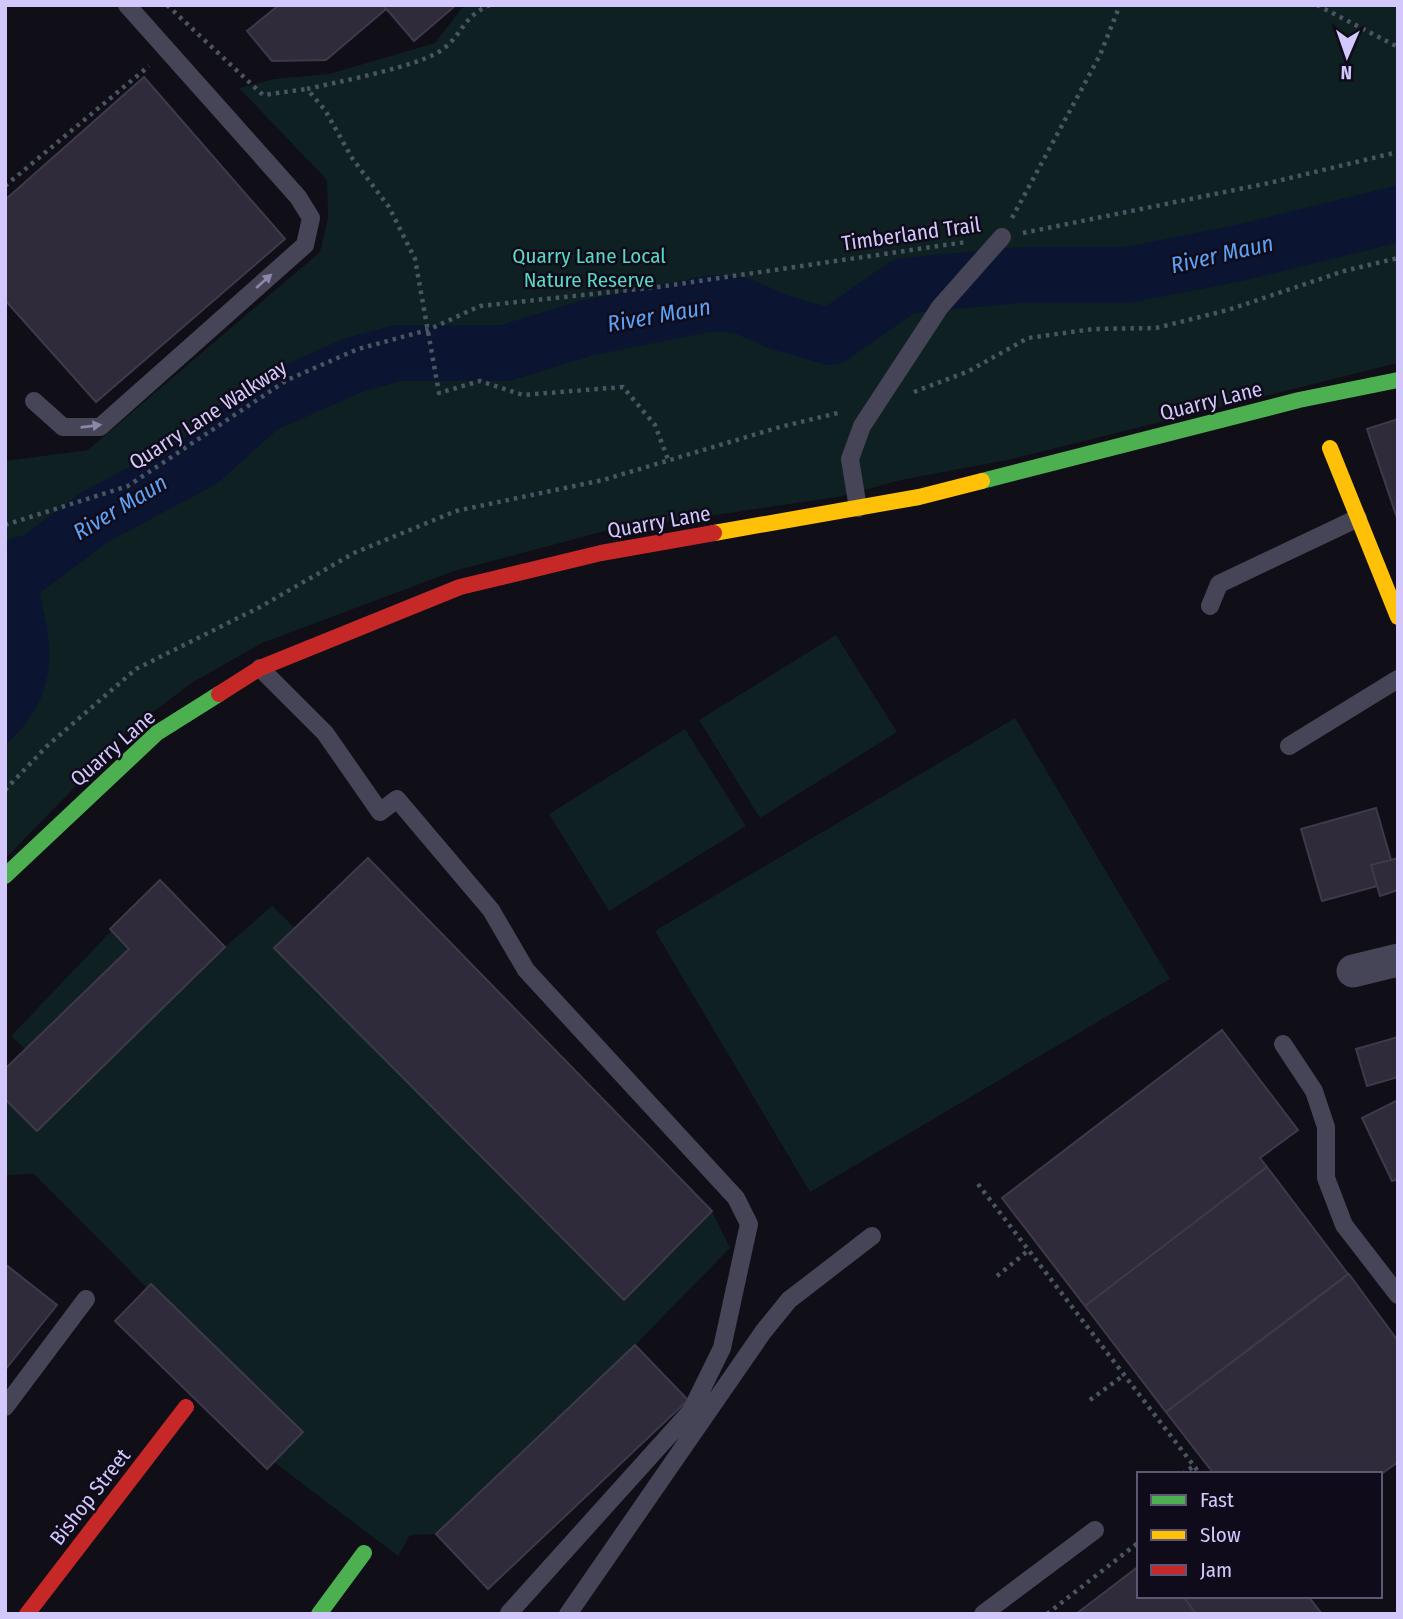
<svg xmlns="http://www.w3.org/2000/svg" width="1403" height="1619" font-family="'Fira Sans Condensed',sans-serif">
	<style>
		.green { fill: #0f2022 }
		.water { fill: #0b1531 }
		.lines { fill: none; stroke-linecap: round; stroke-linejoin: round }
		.river { stroke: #0b1531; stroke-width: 56 }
		.building { fill: #2f2b3a; stroke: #3e394b; stroke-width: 2 }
		.path { stroke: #4a5562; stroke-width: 4.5; stroke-dasharray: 3.5 5; stroke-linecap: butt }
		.lane { stroke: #464457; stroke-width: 18 }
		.street { stroke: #464457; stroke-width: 33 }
		.fast { stroke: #4caf50; stroke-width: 16 }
		.slow { stroke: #ffc107; stroke-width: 16 }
		.jam { stroke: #c62828; stroke-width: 16 }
		.oneway { fill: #8c86aa }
		.labels { text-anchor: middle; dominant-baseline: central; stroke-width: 5; stroke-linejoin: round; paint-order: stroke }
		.street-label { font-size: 21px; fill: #d2c8fc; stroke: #0f0b1a }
		.park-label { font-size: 21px; fill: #59d7c1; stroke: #0f0b1a }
		.water-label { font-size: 23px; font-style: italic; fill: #5ba2f6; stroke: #0f0b1a }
	</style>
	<rect width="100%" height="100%" fill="#100e16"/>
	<path class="green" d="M 473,5 L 1398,5 L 1398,363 L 1012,459 L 901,480 L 838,497 L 605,531 L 454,571 L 262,643 L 193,682 L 134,726 L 5,859 L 5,461 L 88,450 L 320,252 L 328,218 L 327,180 L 239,88 L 274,79 L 329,74 L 435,43 L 462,8 Z
		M 836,635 L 897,732 L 760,818 L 699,720 Z
		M 1015,718 L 1170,979 L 810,1192 L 655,931 Z
		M 685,729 L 746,826 L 609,911 L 549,814 Z
		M 368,858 L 712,1211 L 730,1248 L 635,1345 L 688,1400 L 488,1589 L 436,1534 L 410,1535 L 398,1556 L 274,1462 L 267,1469 L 115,1321 L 147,1288 L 34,1174 L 5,1175 L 5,1069 L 25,1049 L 11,1036 L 160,880 L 225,947 L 272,906 L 296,929 Z"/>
	<path class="water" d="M 95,517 C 91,524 87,534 81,540 C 69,552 47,555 41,574 C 37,587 43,608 46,622 C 56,675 44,709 5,746 L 5,540 Z"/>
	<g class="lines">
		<path class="river" d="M 5,584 L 95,517 L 200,461 L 263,405 L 354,365 L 398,353 L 505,353 L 587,328 L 712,303 L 740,305 L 779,322 L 831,337 L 904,286 L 1018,275 L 1127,275 L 1243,252 L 1398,214"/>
	</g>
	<path class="building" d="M 383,5 L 456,5 L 414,41 Z
		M 383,5 L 386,9 L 326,60 L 272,61 L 247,31 L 279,5 Z
		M 144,77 L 285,239 L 96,402 L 5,300 L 5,200 Z
		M 1398,419 L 1398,521 L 1367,429 Z
		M 1376,808 L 1391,860 L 1371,865 L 1377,886 L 1322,901 L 1301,829 Z
		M 368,858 L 712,1211 L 624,1300 L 274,948 Z
		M 1398,858 L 1398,890 L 1380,896 L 1371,865 Z
		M 160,880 L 225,947 L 37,1131 L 5,1099 L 5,1069 L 129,949 L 110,929 Z
		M 1222,1030 L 1298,1130 L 1260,1158 L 1267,1167 L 1085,1306 L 1002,1198 Z
		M 1398,1037 L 1398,1077 L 1367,1086 L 1356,1049 Z
		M 1398,1100 L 1398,1179 L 1392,1181 L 1362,1118 Z
		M 1267,1167 L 1348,1274 L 1166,1412 L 1085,1306 Z
		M 5,1264 L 57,1305 L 5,1370 Z
		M 1349,1274 L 1398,1341 L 1398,1462 L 1380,1475 L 1214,1474 L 1166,1412 Z
		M 151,1284 L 303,1432 L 267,1469 L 115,1321 Z
		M 635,1345 L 688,1400 L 488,1589 L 436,1534 Z
		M 1139,1566 L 1139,1596 L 1183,1596 L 1196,1614 L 1076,1614 Z
		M 1183,1596 L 1308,1596 L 1322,1614 L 1196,1614 Z"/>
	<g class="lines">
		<path class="path" d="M 167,5 L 263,95 L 307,89
			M 490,5 C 463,16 463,34 443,49 C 422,66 337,82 307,89 L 325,110 L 352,158 L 389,207 L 415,259 L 439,393 L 480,381 L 523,395 L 623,387 L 655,425 L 669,462
			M 1317,5 L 1398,47
			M 5,186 L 149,66
			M 1012,218 L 1100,55 L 1120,5
			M 1023,233 L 1269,183 L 1398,152
			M 914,392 L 969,371 L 1028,338 L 1093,329 L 1156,328 L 1228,310 L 1344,271 L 1398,258
			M 5,525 L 128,486 L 287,380 L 358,349 L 428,330 L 480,306 L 658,287 L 966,242
			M 5,790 L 47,746 L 136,669 L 260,607 L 354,553 L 456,511 L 603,480 L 780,427 L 842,412
			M 978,1184 L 1200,1474
			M 997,1276 L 1029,1250
			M 1090,1400 L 1124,1375
			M 1182,1474 L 1194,1466
			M 1047,1614 L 1139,1542"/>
		<path class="lane" d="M 34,401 L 63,427 L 100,427 L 305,245 L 311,218 L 298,197 L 127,5
			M 858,508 L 850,459 L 862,426 L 940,307 L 1002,237
			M 1210,606 L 1219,584 L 1358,518
			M 260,668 L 325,733 L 380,812 L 397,799 L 491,910 L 526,970 L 736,1198 L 749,1224 L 722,1348 L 691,1411 L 509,1613
			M 1289,746 L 1398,679
			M 1283,1044 L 1314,1091 L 1326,1127 L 1326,1178 L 1344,1225 L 1398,1295
			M 5,1407 L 86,1299
			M 568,1614 L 763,1332 L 789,1300 L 872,1236
			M 983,1614 L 1095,1530"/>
		<path class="street" d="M 1353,971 L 1398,960"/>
		<path class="fast" d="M 982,481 L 1299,400 L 1398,380
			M 5,876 L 157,733 L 219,694
			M 319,1614 L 364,1553"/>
		<path class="slow" d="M 1330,448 L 1398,617
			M 714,533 L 919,497 L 982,481"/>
		<path class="jam" d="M 219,694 L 260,668 L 460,587 L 601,553 L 714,533
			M 27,1614 L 186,1407"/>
	</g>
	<defs><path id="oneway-solid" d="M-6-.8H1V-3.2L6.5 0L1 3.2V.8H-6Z" transform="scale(1.75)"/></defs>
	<g class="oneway">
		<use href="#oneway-solid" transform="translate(264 281) rotate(-42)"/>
		<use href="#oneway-solid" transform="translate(91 426) rotate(-7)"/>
	</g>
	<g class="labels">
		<g class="street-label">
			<text transform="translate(911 234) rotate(-8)">Timberland Trail</text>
			<text transform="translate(1211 401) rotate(-14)">Quarry Lane</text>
			<text transform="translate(208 415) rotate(-33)">Quarry Lane Walkway</text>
			<text transform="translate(659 522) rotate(-10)">Quarry Lane</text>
			<text transform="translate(113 748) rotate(-41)">Quarry Lane</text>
			<text transform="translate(90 1497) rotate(-52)">Bishop Street</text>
		</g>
		<g class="park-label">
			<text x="589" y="256">Quarry Lane Local<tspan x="589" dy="24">Nature Reserve</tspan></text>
		</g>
		<g class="water-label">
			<text transform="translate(1222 254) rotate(-13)">River Maun</text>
			<text transform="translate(659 315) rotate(-10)">River Maun</text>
			<text transform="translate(120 507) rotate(-31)">River Maun</text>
		</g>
	</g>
	<rect width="1403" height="1619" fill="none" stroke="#d2c8fc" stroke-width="14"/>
	<rect x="1137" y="1472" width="245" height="126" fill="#0f0b1a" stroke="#5d5774" stroke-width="2"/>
	<rect x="1151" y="1495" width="35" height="10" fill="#4caf50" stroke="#5d5774" stroke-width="2"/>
	<text x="1200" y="1507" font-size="21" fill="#d2c8fc">Fast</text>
	<rect x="1151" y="1530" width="35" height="10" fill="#ffc107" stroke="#5d5774" stroke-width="2"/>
	<text x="1200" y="1542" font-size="21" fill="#d2c8fc">Slow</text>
	<rect x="1151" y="1565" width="35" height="10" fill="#c62828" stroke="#5d5774" stroke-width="2"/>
	<text x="1200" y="1577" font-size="21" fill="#d2c8fc">Jam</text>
	<g transform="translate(1347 56) rotate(182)" stroke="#0f0b1a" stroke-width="5" paint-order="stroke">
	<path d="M0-5L12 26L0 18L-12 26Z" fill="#d2c8fc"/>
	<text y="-10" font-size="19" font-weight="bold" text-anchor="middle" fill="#d2c8fc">N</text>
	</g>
</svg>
